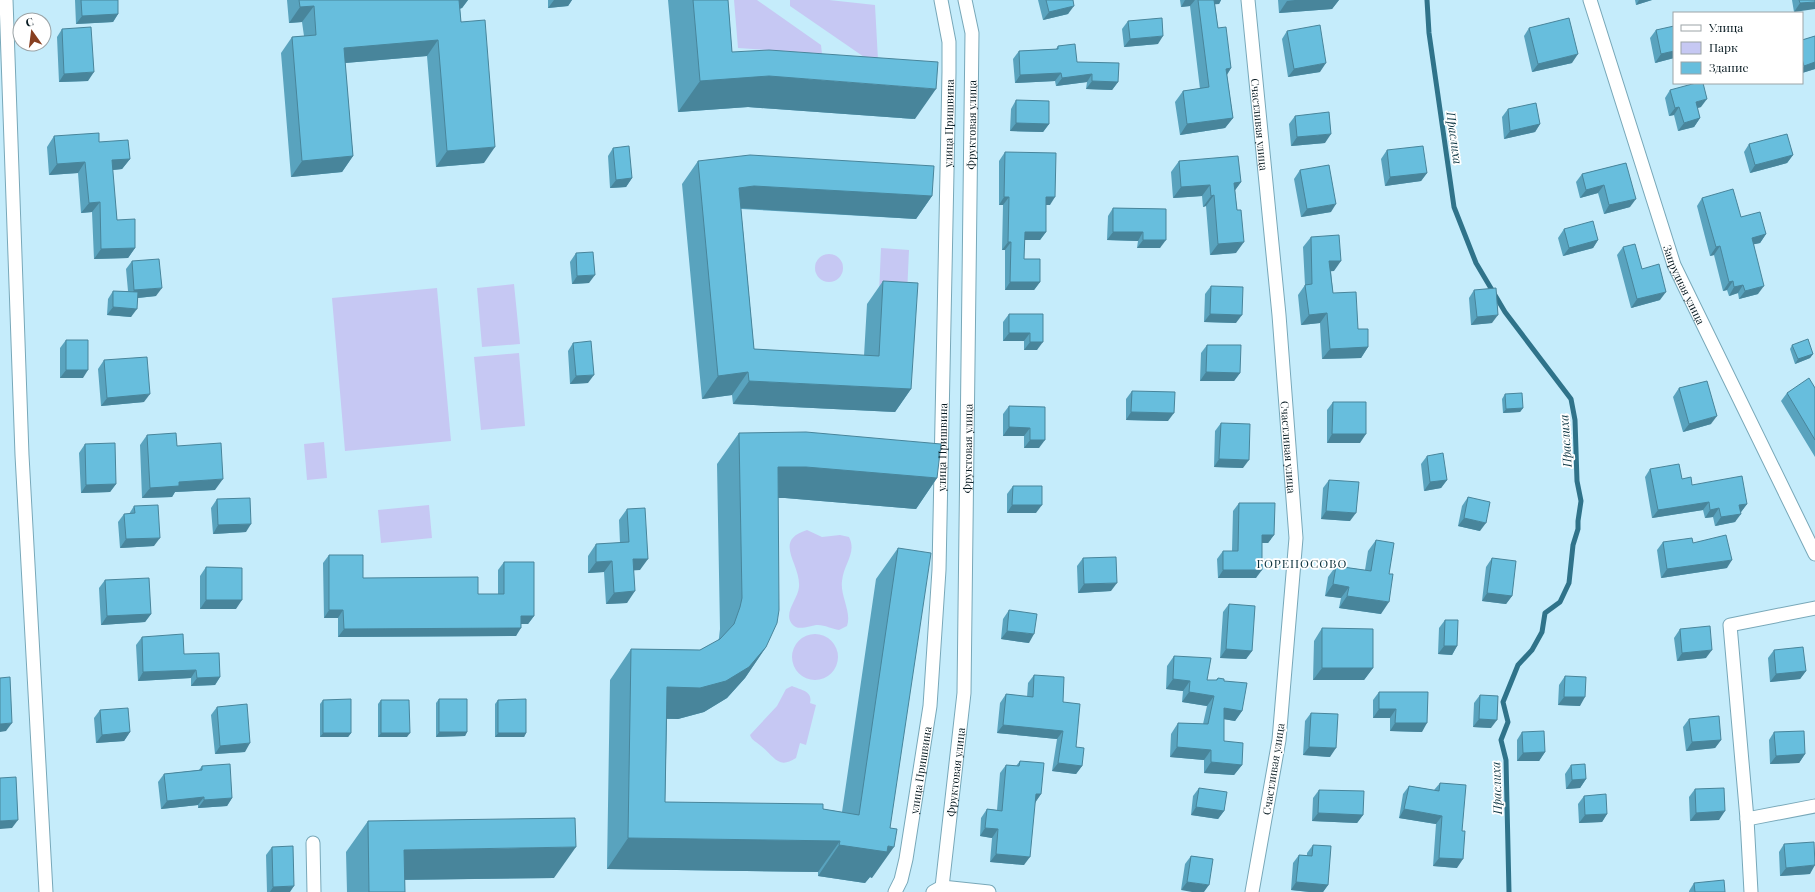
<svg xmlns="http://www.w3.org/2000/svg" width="1815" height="892" font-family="'Playfair Display',serif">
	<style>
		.green { fill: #c6c8f3 }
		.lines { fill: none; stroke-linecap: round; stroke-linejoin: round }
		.stream { stroke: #2f738a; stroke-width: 5 }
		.street-casing { stroke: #78a8b9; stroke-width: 15 }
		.street { stroke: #fff; stroke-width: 13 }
		.wall { fill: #59a3be }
		.shaded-wall { fill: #48859b }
		.building { fill: #67bedd; stroke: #48859b }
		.labels { text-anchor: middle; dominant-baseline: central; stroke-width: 3.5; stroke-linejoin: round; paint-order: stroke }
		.street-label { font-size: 11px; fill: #081b22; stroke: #fff }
		.water-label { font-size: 12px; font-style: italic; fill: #123b48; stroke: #fff }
		.neighbourhood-label { font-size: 12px; letter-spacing: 1px; fill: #0b303b; stroke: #fff }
	</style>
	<rect width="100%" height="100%" fill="#c5ecfb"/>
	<path class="green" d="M 734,0 L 757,0 L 821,45 L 822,54 L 738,48 Z
		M 790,0 L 829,0 L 875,5 L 878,60 L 867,59 L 790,6 Z
		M 881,248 L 909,250 L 907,295 L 879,293 Z
		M815 268a14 14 0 1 1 28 0a14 14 0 1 1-28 0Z
		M 514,284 L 520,344 L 482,347 L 477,288 Z
		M 437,288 L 451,441 L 345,451 L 332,298 Z
		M 519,353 L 525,426 L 481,430 L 474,357 Z
		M 324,442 L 327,478 L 307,480 L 304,444 Z
		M 429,505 L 432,538 L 381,543 L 378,510 Z
		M 807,530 L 822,537 L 840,535 L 849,537 C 857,553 844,563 842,581 C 840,596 852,612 847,626 L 839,630 C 832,629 825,625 818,625 C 810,625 798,632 792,624 C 783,613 798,599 799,587 C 801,563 772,541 807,530 Z
		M792 657a23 23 0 1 1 46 0a23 23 0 1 1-46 0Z
		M 792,686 C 801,690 813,691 810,703 L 816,705 L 806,745 L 800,743 L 796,758 C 778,770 774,756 761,746 C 757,742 752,741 750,735 L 777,706 L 786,689 Z"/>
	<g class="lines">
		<path class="stream" d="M 1427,0 L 1429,33 L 1454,207 L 1476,263 L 1505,312 L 1571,399 L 1575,420 L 1577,481 L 1581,501 L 1578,521 L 1578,529 L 1573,545 L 1569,583 L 1560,602 L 1545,613 L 1542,632 L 1532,650 L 1518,665 L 1503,702 L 1508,722 L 1501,740 L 1506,760 L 1509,892"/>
		<defs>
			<g id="street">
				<path d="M 6,0 L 22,455 L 46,892"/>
				<path id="s1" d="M 1248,0 L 1279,315 L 1296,538 L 1279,740 L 1252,892"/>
				<path id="s2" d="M 1590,0 L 1674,265 L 1815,554"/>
				<path d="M 1747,819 L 1815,806"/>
				<path d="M 313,843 L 314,892"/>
				<path d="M 942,887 L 989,892"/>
				<path id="s3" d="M 895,892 L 901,880 L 906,859 L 930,706 L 939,570 L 949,72 L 949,42 L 941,0"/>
				<path id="s4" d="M 933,892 L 942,887 L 964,693 L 972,33 L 965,0"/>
				<path d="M 1751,892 L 1747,819 L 1730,625 L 1815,608"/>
			</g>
		</defs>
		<use href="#street" class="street-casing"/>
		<use href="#street" class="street"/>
	</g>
	<path class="wall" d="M 75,0 L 118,0 L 118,14 L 113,22 L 76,24 Z
		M 287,0 L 468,0 L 462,8 L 460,9 L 461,22 L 484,163 L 436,167 L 427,56 L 345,63 L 353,156 L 342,172 L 291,177 L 281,53 L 292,37 L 304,36 L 302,22 L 289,23 Z
		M 548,0 L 572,0 L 568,6 L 548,8 Z
		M 668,0 L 728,0 L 732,52 L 915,119 L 748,107 L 678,112 Z
		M 1038,0 L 1073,0 L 1068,14 L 1043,20 Z
		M 1180,0 L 1221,0 L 1219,4 L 1215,4 L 1218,28 L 1231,68 L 1227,75 L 1233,118 L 1225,128 L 1180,135 L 1175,102 L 1183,91 L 1200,89 L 1190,6 L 1181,7 Z
		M 1278,0 L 1339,0 L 1332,9 L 1279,13 Z
		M 1635,0 L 1652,0 L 1636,5 Z
		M 1792,0 L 1815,0 L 1794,12 Z
		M 1128,21 L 1158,44 L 1124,47 L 1122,29 Z
		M 1529,28 L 1572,63 L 1532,72 L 1524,36 Z
		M 62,29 L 88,81 L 59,82 L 57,37 Z
		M 1656,30 L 1674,58 L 1655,63 L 1650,38 Z
		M 1287,31 L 1320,72 L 1288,77 L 1282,39 Z
		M 1815,36 L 1815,69 L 1802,73 L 1802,40 Z
		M 1058,46 L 1077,62 L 1118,82 L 1112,90 L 1086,89 L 1087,82 L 1056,86 L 1055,81 L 1015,83 L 1013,59 L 1019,51 L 1056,49 Z
		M 1670,90 L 1701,107 L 1697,108 L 1700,118 L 1694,127 L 1678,131 L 1674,115 L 1669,116 L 1665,98 Z
		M 1016,100 L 1049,124 L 1043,132 L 1010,131 L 1011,109 Z
		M 1508,109 L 1540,124 L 1535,132 L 1504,139 L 1502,117 Z
		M 1295,116 L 1325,143 L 1291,146 L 1289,124 Z
		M 54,136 L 99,142 L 130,159 L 122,169 L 112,170 L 117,220 L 135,248 L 128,258 L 94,259 L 92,212 L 81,213 L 78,173 L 49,175 L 47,147 Z
		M 1749,144 L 1793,155 L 1787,163 L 1750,173 L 1744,152 Z
		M 613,148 L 632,178 L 626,187 L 610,188 L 608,156 Z
		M 1387,150 L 1427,173 L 1421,181 L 1385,186 L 1381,159 Z
		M 1005,152 L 1050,205 L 1046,205 L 1046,232 L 1040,240 L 1024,240 L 1024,259 L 1040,282 L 1034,290 L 1005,290 L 1005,250 L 1002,250 L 1003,205 L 999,205 L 999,161 Z
		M 698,161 L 932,196 L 916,219 L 741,209 L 754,349 L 864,356 L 867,304 L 883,281 L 911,389 L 895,412 L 733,404 L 732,395 L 702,399 L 682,184 Z
		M 1179,161 L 1241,182 L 1235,190 L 1237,210 L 1236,253 L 1210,255 L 1206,206 L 1203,207 L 1202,196 L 1173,198 L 1171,172 Z
		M 1626,163 L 1630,207 L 1604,214 L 1598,193 L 1580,198 L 1576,182 L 1582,174 Z
		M 1300,170 L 1331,212 L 1301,217 L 1294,179 Z
		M 1702,198 L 1741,217 L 1766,234 L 1760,243 L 1754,244 L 1758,294 L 1739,299 L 1738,293 L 1729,296 L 1727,290 L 1723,291 L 1714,255 L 1710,256 L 1697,206 Z
		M 1113,208 L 1166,209 L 1160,248 L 1137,248 L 1138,241 L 1107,240 L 1108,216 Z
		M 1564,229 L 1598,240 L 1593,248 L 1563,256 L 1558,238 Z
		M 1311,237 L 1334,271 L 1331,271 L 1333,293 L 1358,329 L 1368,347 L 1361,358 L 1322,359 L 1320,323 L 1301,325 L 1298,295 L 1305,285 L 1303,247 Z
		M 1623,247 L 1642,269 L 1660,300 L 1631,308 L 1617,255 Z
		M 576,253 L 589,283 L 572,284 L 570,262 Z
		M 132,261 L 156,296 L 138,298 L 131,317 L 107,315 L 108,299 L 113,291 L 128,291 L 126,269 Z
		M 1211,286 L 1236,323 L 1204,322 L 1205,294 Z
		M 1474,290 L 1492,323 L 1471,325 L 1469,298 Z
		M 1009,314 L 1043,314 L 1037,350 L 1024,350 L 1024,341 L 1003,341 L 1003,322 Z
		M 66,340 L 83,378 L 60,378 L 60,348 Z
		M 573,343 L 588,383 L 570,384 L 568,351 Z
		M 1207,345 L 1240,373 L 1234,381 L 1200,381 L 1201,353 Z
		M 1792,345 L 1813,354 L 1810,358 L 1795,364 L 1790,349 Z
		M 104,360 L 144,402 L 101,406 L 98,369 Z
		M 1679,388 L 1711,424 L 1683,432 L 1673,397 Z
		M 1815,388 L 1815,457 L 1781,401 L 1787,393 Z
		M 1132,391 L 1168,421 L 1126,420 L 1126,399 Z
		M 1505,394 L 1523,408 L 1520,412 L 1503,413 L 1502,399 Z
		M 1333,402 L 1360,443 L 1327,443 L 1327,410 Z
		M 1009,406 L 1045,407 L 1039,448 L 1024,448 L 1024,436 L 1003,436 L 1003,414 Z
		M 1221,423 L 1243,468 L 1214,467 L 1215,431 Z
		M 739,433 L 937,478 L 916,509 L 785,498 L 778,498 L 766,647 L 745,678 L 727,698 L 704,712 L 678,719 L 667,719 L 665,802 L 823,809 L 842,812 L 876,579 L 898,548 L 872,878 L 870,877 L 865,883 L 818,876 L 818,872 L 607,869 L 610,680 L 631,649 L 700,650 L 718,641 L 719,638 L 720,629 L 717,464 Z
		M 147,435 L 177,446 L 215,490 L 175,492 L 172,497 L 142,498 L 140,445 Z
		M 85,444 L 116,484 L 110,492 L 81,493 L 79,453 Z
		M 1427,456 L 1447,480 L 1441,488 L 1424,491 L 1421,464 Z
		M 1650,469 L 1682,479 L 1692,485 L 1747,504 L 1741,512 L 1740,512 L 1735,522 L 1715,526 L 1713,517 L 1705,518 L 1703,510 L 1652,518 L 1645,477 Z
		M 1329,480 L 1350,521 L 1321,519 L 1323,488 Z
		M 1013,486 L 1036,513 L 1007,513 L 1007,494 Z
		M 1468,497 L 1480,531 L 1458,526 L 1462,506 Z
		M 217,499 L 246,532 L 213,534 L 211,508 Z
		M 1239,503 L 1274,535 L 1268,543 L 1262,543 L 1256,578 L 1218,578 L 1217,559 L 1223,551 L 1232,551 L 1233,511 Z
		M 134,506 L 154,546 L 120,548 L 118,522 L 124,514 L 129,514 Z
		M 627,509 L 640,570 L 634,570 L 627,603 L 606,604 L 604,572 L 588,573 L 588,556 L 596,544 L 620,543 L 619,520 Z
		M 1376,540 L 1381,614 L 1339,608 L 1341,598 L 1325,596 L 1328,577 L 1336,566 L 1365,570 L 1368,551 Z
		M 1663,542 L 1693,543 L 1727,568 L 1661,578 L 1657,550 Z
		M 329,555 L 363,578 L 478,594 L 498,594 L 498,570 L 504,562 L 534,616 L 528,624 L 521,624 L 516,636 L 338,637 L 338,618 L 324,618 L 323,563 Z
		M 1083,558 L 1111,591 L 1078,593 L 1077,566 Z
		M 1492,558 L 1512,596 L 1506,604 L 1482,601 L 1486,567 Z
		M 206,567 L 236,609 L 200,609 L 200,576 Z
		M 105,580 L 151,614 L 145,622 L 101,625 L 99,588 Z
		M 1229,604 L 1252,651 L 1246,659 L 1220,658 L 1223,612 Z
		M 1009,610 L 1029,643 L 1001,639 L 1003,619 Z
		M 1445,620 L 1457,646 L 1452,655 L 1438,654 L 1439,628 Z
		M 1322,628 L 1373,668 L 1364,680 L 1313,680 L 1314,641 Z
		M 1680,629 L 1706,658 L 1677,661 L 1674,638 Z
		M 142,637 L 184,654 L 220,677 L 215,685 L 191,686 L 191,678 L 138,681 L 136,645 Z
		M 1774,650 L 1806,671 L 1800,679 L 1770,682 L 1768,658 Z
		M 1174,656 L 1207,680 L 1216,680 L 1218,678 L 1224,681 L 1242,711 L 1235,721 L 1224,719 L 1224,741 L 1242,765 L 1234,775 L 1204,773 L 1204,760 L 1170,757 L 1171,734 L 1178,723 L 1203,724 L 1207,706 L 1182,702 L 1183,691 L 1166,689 L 1167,666 Z
		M 1034,675 L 1063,702 L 1076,747 L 1082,766 L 1076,774 L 1052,771 L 1057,739 L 997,733 L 1000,703 L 1006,694 L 1027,697 L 1028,683 Z
		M 1565,676 L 1580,706 L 1558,705 L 1559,685 Z
		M 1379,692 L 1422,732 L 1390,731 L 1390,718 L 1373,718 L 1373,700 Z
		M 1480,695 L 1491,728 L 1473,727 L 1474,703 Z
		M 439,699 L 467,732 L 465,736 L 436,737 L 436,703 Z
		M 323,700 L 351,733 L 348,737 L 320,737 L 320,704 Z
		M 381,700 L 407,737 L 378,737 L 378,704 Z
		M 498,700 L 526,733 L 524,737 L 495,737 L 495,704 Z
		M 217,707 L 245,752 L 215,754 L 211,715 Z
		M 100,710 L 130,732 L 124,741 L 96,743 L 94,718 Z
		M 1311,713 L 1330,757 L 1303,755 L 1305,721 Z
		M 1689,719 L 1721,740 L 1715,748 L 1686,751 L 1683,727 Z
		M 1522,732 L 1545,752 L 1539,761 L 1517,761 L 1517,740 Z
		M 1774,732 L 1805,754 L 1799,763 L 1770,764 L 1769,740 Z
		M 1020,761 L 1041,794 L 1035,802 L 1024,865 L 990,862 L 992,838 L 980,836 L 981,818 L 987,809 L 997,810 L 1000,773 L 1006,765 L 1016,766 Z
		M 1571,765 L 1586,779 L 1580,788 L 1566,789 L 1565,774 Z
		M 202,766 L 232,798 L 227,806 L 198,808 L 198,805 L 161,809 L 158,782 L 164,774 L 199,770 Z
		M 1440,783 L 1457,868 L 1433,866 L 1436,824 L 1399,818 L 1403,794 L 1409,786 L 1434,790 Z
		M 1199,788 L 1224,811 L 1218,819 L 1191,815 L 1193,796 Z
		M 1695,789 L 1719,820 L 1690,821 L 1689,797 Z
		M 1319,790 L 1363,815 L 1357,823 L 1312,821 L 1313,798 Z
		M 1584,796 L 1607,814 L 1602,822 L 1579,823 L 1578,804 Z
		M 368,821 L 554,878 L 405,880 L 405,892 L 347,892 L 346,852 Z
		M 1784,844 L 1810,874 L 1780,876 L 1779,852 Z
		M 1313,845 L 1328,885 L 1323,892 L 1310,892 L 1291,890 L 1293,863 L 1299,855 L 1307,855 L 1307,853 Z
		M 272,847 L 290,892 L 267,892 L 266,855 Z
		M 1191,856 L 1213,859 L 1181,890 L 1185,864 Z
		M 1694,883 L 1725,892 L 1689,892 L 1689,891 Z"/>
	<path class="shaded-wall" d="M 454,0 L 468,0 L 462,8 L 447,10 Z
		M 554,0 L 572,0 L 568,6 L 548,8 Z
		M 1185,0 L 1195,0 L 1190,6 L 1181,7 Z
		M 1209,0 L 1221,0 L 1219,4 L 1206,5 Z
		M 1295,0 L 1339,0 L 1332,9 L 1279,13 L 1287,1 Z
		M 1639,0 L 1652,0 L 1636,5 Z
		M 1815,2 L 1815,9 L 1794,12 L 1800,3 Z
		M 314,6 L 302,22 L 289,23 L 300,7 Z
		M 1074,6 L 1068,14 L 1043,20 L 1049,12 Z
		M 118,14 L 113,22 L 76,24 L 82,16 Z
		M 1163,36 L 1158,44 L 1124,47 L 1130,39 Z
		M 438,40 L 427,56 L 333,64 L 344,48 Z
		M 1674,51 L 1674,58 L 1655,63 L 1661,54 Z
		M 1578,54 L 1572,63 L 1532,72 L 1538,64 Z
		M 1815,62 L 1815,69 L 1802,73 L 1802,69 L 1804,66 Z
		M 1326,63 L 1320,72 L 1288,77 L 1294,69 Z
		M 1231,68 L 1224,79 L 1226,69 Z
		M 94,72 L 88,81 L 59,82 L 64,74 Z
		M 1061,73 L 1055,81 L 1015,83 L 1020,75 Z
		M 1092,74 L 1087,82 L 1056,86 L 1062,78 Z
		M 769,76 L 936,89 L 915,119 L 748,107 L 678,112 L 700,81 Z
		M 1092,81 L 1118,82 L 1112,90 L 1086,89 Z
		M 1707,99 L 1701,107 L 1690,110 L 1696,102 Z
		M 1679,107 L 1674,115 L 1669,116 L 1675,108 Z
		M 1233,118 L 1225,128 L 1180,135 L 1187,124 Z
		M 1700,118 L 1694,127 L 1678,131 L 1684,123 Z
		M 1016,123 L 1049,124 L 1043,132 L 1010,131 Z
		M 1540,124 L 1535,132 L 1504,139 L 1510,131 Z
		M 1331,134 L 1325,143 L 1291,146 L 1297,137 Z
		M 495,147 L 484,163 L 436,167 L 447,151 Z
		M 1793,155 L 1787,163 L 1750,173 L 1755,165 Z
		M 353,156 L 342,172 L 291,177 L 302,161 Z
		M 130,159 L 122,169 L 104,171 L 112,160 Z
		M 85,162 L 78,173 L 49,175 L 57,164 Z
		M 1427,173 L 1421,181 L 1385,186 L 1390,177 Z
		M 632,178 L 626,187 L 610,188 L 616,180 Z
		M 1241,182 L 1233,193 L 1234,183 Z
		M 1210,185 L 1202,196 L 1173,198 L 1181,187 Z
		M 1604,185 L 1598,193 L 1580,198 L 1586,190 Z
		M 754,186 L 932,196 L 916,219 L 738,208 L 739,188 Z
		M 1214,195 L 1206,206 L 1203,207 L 1211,196 Z
		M 1004,197 L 1009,197 L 1003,205 L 999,205 Z
		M 1046,197 L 1055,197 L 1050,205 L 1041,205 Z
		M 1636,199 L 1630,207 L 1604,214 L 1609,205 Z
		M 100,202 L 92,212 L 81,213 L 89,203 Z
		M 1336,204 L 1331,212 L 1301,217 L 1307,209 Z
		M 1025,232 L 1046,232 L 1040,240 L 1019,240 Z
		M 1113,232 L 1143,232 L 1138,241 L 1107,240 Z
		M 1766,234 L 1760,243 L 1746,246 L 1752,238 Z
		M 1143,240 L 1166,240 L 1160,248 L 1137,248 Z
		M 1598,240 L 1593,248 L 1563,256 L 1569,248 Z
		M 1008,242 L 1011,242 L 1005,250 L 1002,250 Z
		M 1244,242 L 1236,253 L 1210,255 L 1218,244 Z
		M 1720,246 L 1714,255 L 1710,256 L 1716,247 Z
		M 135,248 L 128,258 L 94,259 L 101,249 Z
		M 1329,261 L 1341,261 L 1334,271 L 1322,272 Z
		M 595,275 L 589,283 L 572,284 L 577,276 Z
		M 1733,281 L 1727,290 L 1723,291 L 1729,282 Z
		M 1010,282 L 1040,282 L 1034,290 L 1005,290 Z
		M 1743,285 L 1738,293 L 1729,296 L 1734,287 Z
		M 1764,286 L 1758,294 L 1739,299 L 1745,291 Z
		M 162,288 L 156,296 L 128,299 L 134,290 Z
		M 1666,292 L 1660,300 L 1631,308 L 1637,299 Z
		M 113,307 L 137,309 L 131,317 L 107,315 Z
		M 1327,313 L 1320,323 L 1301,325 L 1309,315 Z
		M 1210,314 L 1242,315 L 1236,323 L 1204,322 Z
		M 1498,315 L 1492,323 L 1471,325 L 1477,317 Z
		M 1009,333 L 1030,333 L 1024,341 L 1003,341 Z
		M 1030,342 L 1043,342 L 1037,350 L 1024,350 Z
		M 1368,347 L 1361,358 L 1322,359 L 1330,349 Z
		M 1813,354 L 1810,358 L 1795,364 L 1798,359 Z
		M 66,370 L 88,370 L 83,378 L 60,378 Z
		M 748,372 L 732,395 L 702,399 L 718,376 Z
		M 1206,372 L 1240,373 L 1234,381 L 1200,381 Z
		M 594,375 L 588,383 L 570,384 L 576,376 Z
		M 749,381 L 911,389 L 895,412 L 733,404 Z
		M 150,394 L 144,402 L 101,406 L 107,398 Z
		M 1523,408 L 1520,412 L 1503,413 L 1506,409 Z
		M 1131,412 L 1174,413 L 1168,421 L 1126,420 Z
		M 1717,416 L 1711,424 L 1683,432 L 1689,424 Z
		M 1009,427 L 1030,428 L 1024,436 L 1003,436 Z
		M 1332,434 L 1366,434 L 1360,443 L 1327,443 Z
		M 1030,440 L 1045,440 L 1039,448 L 1024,448 Z
		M 1219,459 L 1249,460 L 1243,468 L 1214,467 Z
		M 778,467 L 806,467 L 937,478 L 916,509 L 785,498 L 756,498 Z
		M 223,479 L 215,490 L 175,492 L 172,497 L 142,498 L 150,488 L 179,482 Z
		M 1447,480 L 1441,488 L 1424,491 L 1430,482 Z
		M 116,484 L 110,492 L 81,493 L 86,485 Z
		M 1709,502 L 1703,510 L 1652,518 L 1658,510 Z
		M 1747,504 L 1741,512 L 1733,513 L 1739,505 Z
		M 1012,505 L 1042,505 L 1036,513 L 1007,513 Z
		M 1719,508 L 1713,517 L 1705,518 L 1710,510 Z
		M 1326,511 L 1356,513 L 1350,521 L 1321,519 Z
		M 1741,514 L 1735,522 L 1715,526 L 1721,517 Z
		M 1464,518 L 1486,523 L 1480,531 L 1458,526 Z
		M 251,524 L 246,532 L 213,534 L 218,525 Z
		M 1262,535 L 1274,535 L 1268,543 L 1256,543 Z
		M 160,538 L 154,546 L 120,548 L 126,539 Z
		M 633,559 L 648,559 L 640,570 L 625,571 Z
		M 1732,560 L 1727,568 L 1661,578 L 1667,569 Z
		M 612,561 L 604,572 L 588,573 L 596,562 Z
		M 1223,570 L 1262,570 L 1256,578 L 1218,578 Z
		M 1117,583 L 1111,591 L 1078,593 L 1084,584 Z
		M 1333,584 L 1349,587 L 1341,598 L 1325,596 Z
		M 635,591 L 627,603 L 606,604 L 614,593 Z
		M 1487,593 L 1512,596 L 1506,604 L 1482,601 Z
		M 1347,596 L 1389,602 L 1381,614 L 1339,608 Z
		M 206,600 L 242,600 L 236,609 L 200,609 Z
		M 329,610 L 343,610 L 338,618 L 324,618 Z
		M 151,614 L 145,622 L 101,625 L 107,616 Z
		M 521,616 L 534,616 L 528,624 L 516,624 Z
		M 521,628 L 516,636 L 338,637 L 344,629 Z
		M 1007,631 L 1034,634 L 1029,643 L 1001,639 Z
		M 1444,646 L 1457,646 L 1452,655 L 1438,654 Z
		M 766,647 L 745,678 L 727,698 L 704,712 L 678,719 L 646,718 L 667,687 Z
		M 1226,649 L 1252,651 L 1246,659 L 1220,658 Z
		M 1712,650 L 1706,658 L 1677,661 L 1682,653 Z
		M 1322,668 L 1373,668 L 1364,680 L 1313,680 Z
		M 196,670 L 191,678 L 138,681 L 143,672 Z
		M 1806,671 L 1800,679 L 1770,682 L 1776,674 Z
		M 220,677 L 215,685 L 191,686 L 197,678 Z
		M 1173,679 L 1190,681 L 1183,691 L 1166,689 Z
		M 1189,692 L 1214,696 L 1207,706 L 1182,702 Z
		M 1564,697 L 1585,697 L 1580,706 L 1558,705 Z
		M 1224,708 L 1242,711 L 1235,721 L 1217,718 Z
		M 1379,709 L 1396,709 L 1390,718 L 1373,718 Z
		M 1479,719 L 1497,720 L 1491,728 L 1473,727 Z
		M 12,723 L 6,731 L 0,732 L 0,724 Z
		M 1395,723 L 1427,723 L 1422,732 L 1390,731 Z
		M 1003,725 L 1063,731 L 1057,739 L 997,733 Z
		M 130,732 L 124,741 L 96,743 L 102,735 Z
		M 439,732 L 467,732 L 465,736 L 436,737 Z
		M 323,733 L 351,733 L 348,737 L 320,737 Z
		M 381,733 L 410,733 L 407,737 L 378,737 Z
		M 498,733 L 526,733 L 524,737 L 495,737 Z
		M 1721,740 L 1715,748 L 1686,751 L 1692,742 Z
		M 250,743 L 245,752 L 215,754 L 220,746 Z
		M 1177,747 L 1211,750 L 1204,760 L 1170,757 Z
		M 1309,747 L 1336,748 L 1330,757 L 1303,755 Z
		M 1545,752 L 1539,761 L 1517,761 L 1523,753 Z
		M 1805,754 L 1799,763 L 1770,764 L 1776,756 Z
		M 1211,762 L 1242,765 L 1234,775 L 1204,773 Z
		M 1058,763 L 1082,766 L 1076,774 L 1052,771 Z
		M 1586,779 L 1580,788 L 1566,789 L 1572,780 Z
		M 1036,794 L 1041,794 L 1035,803 L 1030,802 Z
		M 204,797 L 198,805 L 161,809 L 167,801 Z
		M 232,798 L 227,806 L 198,808 L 204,800 Z
		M 1196,807 L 1224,811 L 1218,819 L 1191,815 Z
		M 1404,809 L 1442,816 L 1436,824 L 1399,818 Z
		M 1725,811 L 1719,820 L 1690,821 L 1696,813 Z
		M 1318,813 L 1363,815 L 1357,823 L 1312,821 Z
		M 1607,814 L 1602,822 L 1579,823 L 1585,815 Z
		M 18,820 L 12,828 L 0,829 L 0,821 Z
		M 985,828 L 998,829 L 992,838 L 980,836 Z
		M 628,838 L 840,841 L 818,872 L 607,869 Z
		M 839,845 L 888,846 L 894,847 L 872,878 L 870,877 L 865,883 L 818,876 Z
		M 576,847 L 554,878 L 383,880 L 404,850 Z
		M 996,854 L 1030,857 L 1024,865 L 990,862 Z
		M 1439,858 L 1463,859 L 1457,868 L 1433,866 Z
		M 1815,865 L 1810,874 L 1780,876 L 1786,868 Z
		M 1187,882 L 1209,885 L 1204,892 L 1192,892 L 1181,890 Z
		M 1296,882 L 1328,885 L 1323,892 L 1310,892 L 1291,890 Z
		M 294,886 L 290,892 L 270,892 L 273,887 Z"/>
	<path class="building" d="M 81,0 L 118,0 L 118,14 L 82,16 Z
		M 299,0 L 459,0 L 461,22 L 485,20 L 495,147 L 447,151 L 438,40 L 344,48 L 353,156 L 302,161 L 292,37 L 316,35 L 314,6 L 300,7 Z
		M 693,0 L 728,0 L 732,52 L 769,50 L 938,62 L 936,89 L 769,76 L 700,81 Z
		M 1046,0 L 1073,0 L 1074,6 L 1049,12 Z
		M 1198,0 L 1214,0 L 1218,28 L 1226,27 L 1231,68 L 1226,69 L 1233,118 L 1187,124 L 1183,91 L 1209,87 Z
		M 1799,0 L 1815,0 L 1815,2 L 1800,3 Z
		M 1162,18 L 1163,36 L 1130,39 L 1128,21 Z
		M 1569,18 L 1578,54 L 1538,64 L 1529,28 Z
		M 1320,25 L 1326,63 L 1294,69 L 1287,31 Z
		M 1674,26 L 1674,51 L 1661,54 L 1656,30 Z
		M 91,27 L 94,72 L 64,74 L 62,29 Z
		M 1815,36 L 1815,62 L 1804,66 L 1802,59 L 1802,40 Z
		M 1075,44 L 1077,62 L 1119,63 L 1118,82 L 1092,81 L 1092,74 L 1062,78 L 1061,73 L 1020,75 L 1019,51 L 1058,49 L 1058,46 Z
		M 1696,83 L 1703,83 L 1707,99 L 1696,102 L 1700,118 L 1684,123 L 1679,107 L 1675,108 L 1670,90 Z
		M 1016,100 L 1049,101 L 1049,124 L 1016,123 Z
		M 1536,103 L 1540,124 L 1510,131 L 1508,109 Z
		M 1329,112 L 1331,134 L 1297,137 L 1295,116 Z
		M 99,133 L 99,142 L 128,140 L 130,159 L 112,160 L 117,220 L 135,219 L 135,248 L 101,249 L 100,202 L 89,203 L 85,162 L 57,164 L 54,136 Z
		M 1787,134 L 1793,155 L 1755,165 L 1749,144 Z
		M 629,146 L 632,178 L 616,180 L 613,148 Z
		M 1423,146 L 1427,173 L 1390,177 L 1387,150 Z
		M 1005,152 L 1056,153 L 1055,197 L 1046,197 L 1046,232 L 1025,232 L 1024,259 L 1040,259 L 1040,282 L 1010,282 L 1011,242 L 1008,242 L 1009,197 L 1004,197 Z
		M 750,155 L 934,166 L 932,196 L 754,186 L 739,188 L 754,349 L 879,356 L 883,281 L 918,283 L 911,389 L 749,381 L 748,372 L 718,376 L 698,161 Z
		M 1238,156 L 1241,182 L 1234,183 L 1237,210 L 1241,210 L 1244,242 L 1218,244 L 1214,195 L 1211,196 L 1210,185 L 1181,187 L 1179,161 Z
		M 1626,163 L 1636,199 L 1609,205 L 1604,185 L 1586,190 L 1582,174 Z
		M 1329,165 L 1336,204 L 1307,209 L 1300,170 Z
		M 1733,189 L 1741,217 L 1760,212 L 1766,234 L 1752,238 L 1764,286 L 1745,291 L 1743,285 L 1734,287 L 1733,281 L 1729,282 L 1720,246 L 1716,247 L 1702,198 Z
		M 1113,208 L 1166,209 L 1166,240 L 1143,240 L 1143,232 L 1113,232 Z
		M 1593,221 L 1598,240 L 1569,248 L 1564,229 Z
		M 1339,235 L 1341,261 L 1329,261 L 1333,293 L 1356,292 L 1358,329 L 1368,329 L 1368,347 L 1330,349 L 1327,313 L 1309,315 L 1305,285 L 1312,284 L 1311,237 Z
		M 1635,244 L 1642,269 L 1659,264 L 1666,292 L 1637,299 L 1623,247 Z
		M 593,252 L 595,275 L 577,276 L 576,253 Z
		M 159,259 L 162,288 L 134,290 L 132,261 Z
		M 1211,286 L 1243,287 L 1242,315 L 1210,314 Z
		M 1496,288 L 1498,315 L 1477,317 L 1474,290 Z
		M 113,291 L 138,292 L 137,309 L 113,307 Z
		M 1009,314 L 1043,314 L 1043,342 L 1030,342 L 1030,333 L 1009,333 Z
		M 1808,339 L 1813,354 L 1798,359 L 1792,345 Z
		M 66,340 L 88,340 L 88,370 L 66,370 Z
		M 591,341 L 594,375 L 576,376 L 573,343 Z
		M 1207,345 L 1241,345 L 1240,373 L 1206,372 Z
		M 147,357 L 150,394 L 107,398 L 104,360 Z
		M 1809,378 L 1815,388 L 1815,440 L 1787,393 Z
		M 1707,381 L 1717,416 L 1689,424 L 1679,388 Z
		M 1132,391 L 1175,392 L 1174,413 L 1131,412 Z
		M 1522,393 L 1523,408 L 1506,409 L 1505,394 Z
		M 1333,402 L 1366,402 L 1366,434 L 1332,434 Z
		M 1009,406 L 1045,407 L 1045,440 L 1030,440 L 1030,428 L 1009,427 Z
		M 1221,423 L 1250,424 L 1249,460 L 1219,459 Z
		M 806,432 L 941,444 L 937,478 L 806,467 L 778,467 L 779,610 L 777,623 L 766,647 L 749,667 L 726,681 L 700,688 L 667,687 L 665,802 L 823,804 L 823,809 L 859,815 L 898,548 L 931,553 L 890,828 L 897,829 L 894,847 L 888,846 L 887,852 L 839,845 L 840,841 L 628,838 L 631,649 L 700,650 L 720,639 L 734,624 L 740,607 L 742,598 L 739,433 Z
		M 176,433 L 177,446 L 221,443 L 223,479 L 179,482 L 179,486 L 150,488 L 147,435 Z
		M 115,443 L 116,484 L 86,485 L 85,444 Z
		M 1443,453 L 1447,480 L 1430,482 L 1427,456 Z
		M 1679,464 L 1682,479 L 1691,477 L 1692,485 L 1742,476 L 1747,504 L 1739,505 L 1741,514 L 1721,517 L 1719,508 L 1710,510 L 1709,502 L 1658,510 L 1650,469 Z
		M 1329,480 L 1359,482 L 1356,513 L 1326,511 Z
		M 1013,486 L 1042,486 L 1042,505 L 1012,505 Z
		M 1468,497 L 1490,502 L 1486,523 L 1464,518 Z
		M 250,498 L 251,524 L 218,525 L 217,499 Z
		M 1239,503 L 1275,503 L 1274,535 L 1262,535 L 1262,570 L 1223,570 L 1223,551 L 1238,551 Z
		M 158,505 L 160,538 L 126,539 L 124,514 L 135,513 L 134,506 Z
		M 645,508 L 648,559 L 633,559 L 635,591 L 614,593 L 612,561 L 596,562 L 596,544 L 629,542 L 627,509 Z
		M 1726,535 L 1732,560 L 1667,569 L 1663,542 L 1692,538 L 1693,543 Z
		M 1376,540 L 1394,543 L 1389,574 L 1393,574 L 1389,602 L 1347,596 L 1349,587 L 1333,584 L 1336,566 L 1371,571 Z
		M 329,555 L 363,555 L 363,578 L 478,577 L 478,594 L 504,594 L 504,562 L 534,562 L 534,616 L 521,616 L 521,628 L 344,629 L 343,610 L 329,610 Z
		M 1116,557 L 1117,583 L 1084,584 L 1083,558 Z
		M 1492,558 L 1516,561 L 1512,596 L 1487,593 Z
		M 206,567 L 242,568 L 242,600 L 206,600 Z
		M 149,578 L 151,614 L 107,616 L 105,580 Z
		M 1229,604 L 1255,606 L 1252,651 L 1226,649 Z
		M 1009,610 L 1037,614 L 1034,634 L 1007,631 Z
		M 1445,620 L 1458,620 L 1457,646 L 1444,646 Z
		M 1710,626 L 1712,650 L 1682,653 L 1680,629 Z
		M 1322,628 L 1373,629 L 1373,668 L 1322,668 Z
		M 183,634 L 184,654 L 219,653 L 220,677 L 197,678 L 196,670 L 143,672 L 142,637 Z
		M 1803,647 L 1806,671 L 1776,674 L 1774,650 Z
		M 1174,656 L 1211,658 L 1207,680 L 1217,680 L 1218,678 L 1224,679 L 1224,681 L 1247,683 L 1242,711 L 1224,708 L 1224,741 L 1243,743 L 1242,765 L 1211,762 L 1211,750 L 1177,747 L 1178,723 L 1208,724 L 1214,696 L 1189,692 L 1190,681 L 1173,679 Z
		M 1034,675 L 1064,677 L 1063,702 L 1080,704 L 1076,747 L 1084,748 L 1082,766 L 1058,763 L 1063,731 L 1003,725 L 1006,694 L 1033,697 Z
		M 1565,676 L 1586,677 L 1585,697 L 1564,697 Z
		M 10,677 L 12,723 L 0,724 L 0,678 Z
		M 1379,692 L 1428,692 L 1427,723 L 1395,723 L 1396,709 L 1379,709 Z
		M 1480,695 L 1498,696 L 1497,720 L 1479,719 Z
		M 351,699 L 351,733 L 323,733 L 323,700 Z
		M 439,699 L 467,699 L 467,732 L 439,732 Z
		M 526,699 L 526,733 L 498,733 L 498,700 Z
		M 381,700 L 409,700 L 410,733 L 381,733 Z
		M 247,704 L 250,743 L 220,746 L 217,707 Z
		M 128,708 L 130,732 L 102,735 L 100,710 Z
		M 1311,713 L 1338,714 L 1336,748 L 1309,747 Z
		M 1719,716 L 1721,740 L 1692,742 L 1689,719 Z
		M 1544,731 L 1545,752 L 1523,753 L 1522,732 Z
		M 1804,731 L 1805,754 L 1776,756 L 1774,732 Z
		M 1020,761 L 1044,763 L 1041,794 L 1036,794 L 1030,857 L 996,854 L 998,829 L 985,828 L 987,809 L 1002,811 L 1006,765 L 1019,766 Z
		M 230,764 L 232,798 L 204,800 L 204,797 L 167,801 L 164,774 L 202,770 L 202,766 Z
		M 1585,764 L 1586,779 L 1572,780 L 1571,765 Z
		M 16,777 L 18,820 L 0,821 L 0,778 Z
		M 1440,783 L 1466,785 L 1462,831 L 1465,831 L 1463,859 L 1439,858 L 1442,816 L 1404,809 L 1409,786 L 1439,791 Z
		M 1199,788 L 1227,792 L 1224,811 L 1196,807 Z
		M 1724,788 L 1725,811 L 1696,813 L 1695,789 Z
		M 1319,790 L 1364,791 L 1363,815 L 1318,813 Z
		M 1606,794 L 1607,814 L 1585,815 L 1584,796 Z
		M 575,818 L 576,847 L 404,850 L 405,892 L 369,892 L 368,821 Z
		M 1814,842 L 1815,865 L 1786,868 L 1784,844 Z
		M 1313,845 L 1331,846 L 1328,885 L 1296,882 L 1299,855 L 1312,856 Z
		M 293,846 L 294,886 L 273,887 L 272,847 Z
		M 1191,856 L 1213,859 L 1209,885 L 1187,882 Z
		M 1724,880 L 1725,892 L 1695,892 L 1694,883 Z"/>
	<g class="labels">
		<g class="street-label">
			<text stroke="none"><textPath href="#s3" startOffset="773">улица Пришвина</textPath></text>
			<text stroke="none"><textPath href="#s1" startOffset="125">Счастливая улица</textPath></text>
			<text stroke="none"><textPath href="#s4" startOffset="774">Фруктовая улица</textPath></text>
			<text stroke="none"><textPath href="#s2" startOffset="300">Запрудная улица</textPath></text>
			<text stroke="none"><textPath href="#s1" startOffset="449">Счастливая улица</textPath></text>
			<text stroke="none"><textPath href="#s3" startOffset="449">улица Пришвина</textPath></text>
			<text stroke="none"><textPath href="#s4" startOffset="450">Фруктовая улица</textPath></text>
			<text transform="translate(1273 769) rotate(-81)">Счастливая улица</text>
			<text stroke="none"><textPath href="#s3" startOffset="125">улица Пришвина</textPath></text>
			<text stroke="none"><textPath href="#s4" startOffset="126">Фруктовая улица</textPath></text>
		</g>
		<g class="water-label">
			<text transform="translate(1455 138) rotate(82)">Праслиха</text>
			<text transform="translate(1565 441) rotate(-94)">Праслиха</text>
			<text transform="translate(1496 788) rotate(-92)">Праслиха</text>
		</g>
		<g class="neighbourhood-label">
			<text x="1302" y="563">ГОРЕНОСОВО</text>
		</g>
	</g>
	<rect x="1673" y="12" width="130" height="72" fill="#ffffff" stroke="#9ca4a7"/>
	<rect x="1681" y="25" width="20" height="6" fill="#ffffff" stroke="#9ca4a7"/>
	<text x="1709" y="32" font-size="12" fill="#081b22">Улица</text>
	<rect x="1681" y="42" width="20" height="12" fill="#c6c8f3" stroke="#9ca4a7"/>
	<text x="1709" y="52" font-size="12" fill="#081b22">Парк</text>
	<rect x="1681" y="62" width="20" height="12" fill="#67bedd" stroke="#9ca4a7"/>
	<text x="1709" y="72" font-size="12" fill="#081b22">Здание</text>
	<g transform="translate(32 32) rotate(346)"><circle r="19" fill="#ffffff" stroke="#9ca4a7"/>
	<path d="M0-3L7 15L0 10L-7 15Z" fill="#873f20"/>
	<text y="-6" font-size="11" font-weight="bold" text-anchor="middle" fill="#081b22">С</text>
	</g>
</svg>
